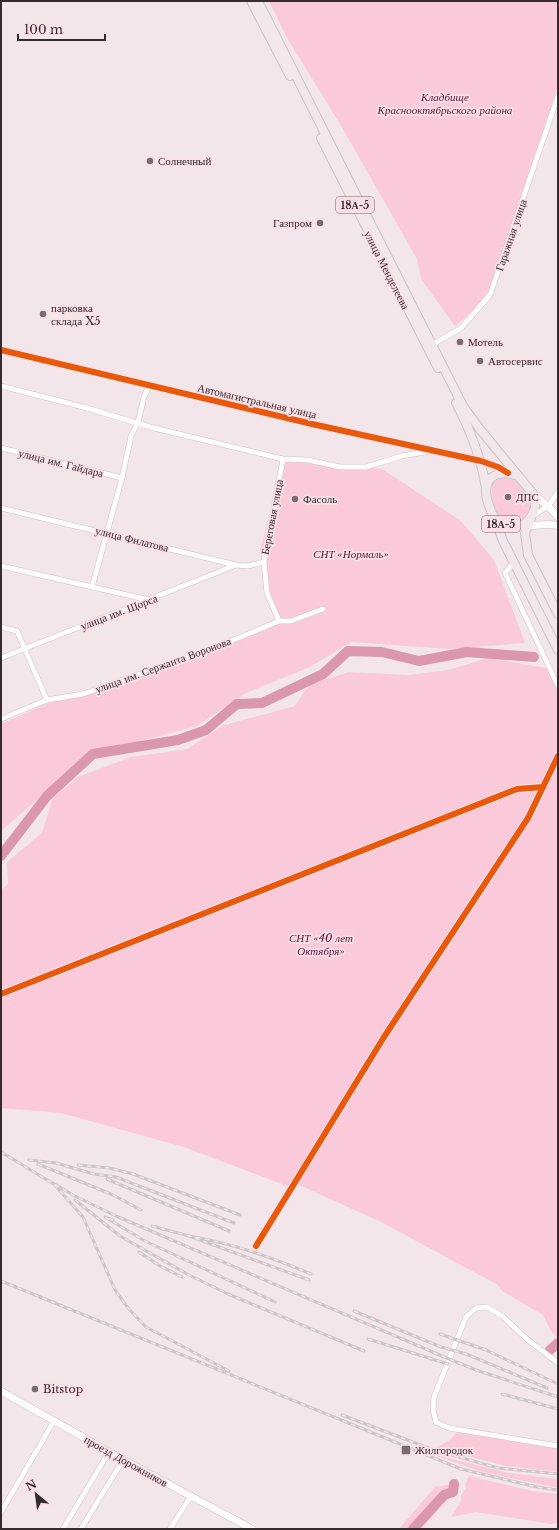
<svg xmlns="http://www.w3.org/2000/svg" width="559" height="1530" font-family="'Libre Baskerville',serif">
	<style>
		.green { fill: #facada }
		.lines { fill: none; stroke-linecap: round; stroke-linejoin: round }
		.river { stroke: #db97ae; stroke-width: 10 }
		.minor-casing { stroke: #cec4c7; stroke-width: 6 }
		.secondary-casing { stroke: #cec4c7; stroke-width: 8 }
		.trunk-casing { stroke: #cbc4c6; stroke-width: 10 }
		.minor { stroke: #fdfbfc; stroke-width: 5 }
		.secondary { stroke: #fdfbfc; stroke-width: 7 }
		.trunk { stroke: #f2e7eb; stroke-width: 8 }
		.rail-casing { stroke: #cbc7c9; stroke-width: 3 }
		.rail { stroke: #f9e0e7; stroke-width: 1.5; stroke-dasharray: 4.5; stroke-linecap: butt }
		.cycleway-casing { stroke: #f9e0e7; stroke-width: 8 }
		.cycleway { stroke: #e8590c; stroke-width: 6 }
		.poi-dot { fill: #786c70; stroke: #f9e0e7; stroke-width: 1.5 }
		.labels { text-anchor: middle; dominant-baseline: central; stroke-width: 3.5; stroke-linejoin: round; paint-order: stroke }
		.shield { fill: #f9e0e7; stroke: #706166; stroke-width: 1 }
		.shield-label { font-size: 10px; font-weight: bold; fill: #352b2e }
		.park-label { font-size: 11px; font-style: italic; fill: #620e35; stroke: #f9e0e7 }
		.poi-label { font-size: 11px; fill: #352b2e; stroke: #f9e0e7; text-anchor: start }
		.street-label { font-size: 11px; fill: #352b2e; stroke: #f9e0e7 }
	</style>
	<rect width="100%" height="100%" fill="#f3e6ea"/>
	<path class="green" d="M 269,1 L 558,1 L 558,86 L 490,288 L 475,309 L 455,326 L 421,279 L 417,259 L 340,124 L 287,38 Z
		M 286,458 L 382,469 L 461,521 L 494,560 L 525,643 L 449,649 L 351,642 L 310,667 L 246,693 L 197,726 L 89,755 L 1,831 L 1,724 L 53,701 L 159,668 L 276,625 L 260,550 Z
		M 508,476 C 515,480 524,487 529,494 C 546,517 495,541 493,500 C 492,491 490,487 494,479 Z
		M 488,658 L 553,669 L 558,679 L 558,1339 L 551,1331 L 543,1315 L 502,1291 L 498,1285 L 381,1222 L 297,1184 L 287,1186 L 184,1147 L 61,1113 L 1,1108 L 1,890 L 8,884 L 7,862 L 42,833 L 53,798 L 78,777 L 131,757 L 187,749 L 224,725 L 295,706 L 305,690 L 314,683 L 349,672 L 409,675 L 448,670 Z
		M 457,1432 L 558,1446 L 558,1472 L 506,1466 L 436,1448 L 450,1440 Z
		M 425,1452 L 509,1473 L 558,1479 L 558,1488 L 482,1472 Z
		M 469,1476 L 532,1491 L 558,1494 L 558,1523 L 551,1524 L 476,1512 L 451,1517 L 461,1501 L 461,1496 L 466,1487 L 465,1485 Z
		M 452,1484 L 450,1497 L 421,1529 L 399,1529 L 435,1487 Z"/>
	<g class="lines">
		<path class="river" d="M 1,856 L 47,796 L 93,754 L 178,740 L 206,730 L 237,704 L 262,703 L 323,674 L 348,651 L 382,652 L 419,661 L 467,652 L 534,657
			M 550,1350 L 558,1343
			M 413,1529 L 444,1495 L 453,1492 L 454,1484"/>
		<defs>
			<path id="minor" d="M 430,346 L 461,328 L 490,295 L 558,96
				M 1,350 L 312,424 L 481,461 L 498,467 L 507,472
				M 1,386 L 87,408 L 150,427 L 283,459 L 308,460 L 340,467 L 366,467 L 402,456 L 430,451
				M 1,448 L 122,478
				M 1,508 L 236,565 L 248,566 L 264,562
				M 533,516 L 548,506 L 558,492
				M 514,562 L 505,573 L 558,686
				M 1,566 L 149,600
				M 92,587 L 122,478 L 131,436 L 138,422 L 144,397 L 149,386
				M 279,621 L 267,593 L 264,562 L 283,459
				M 1,627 L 17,631 L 47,700
				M 1,658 L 236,565
				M 1,719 L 47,700 L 83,694 L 217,647 L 279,621 L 291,621 L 323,609
				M 1,994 L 517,789 L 543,787
				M 256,1246 L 384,1037 L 528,818 L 558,756
				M 558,1363 L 528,1340 L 502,1316 L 487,1307 L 476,1308 L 466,1317 L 434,1397 L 433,1409 L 436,1422 L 449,1428 L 558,1446
				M 1,1512 L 54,1421
				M 63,1529 L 109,1452
				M 81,1529 L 123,1460
				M 170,1529 L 191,1496"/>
			<path id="secondary" d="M 534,495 L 548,506 L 558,517
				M 523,526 C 533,527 549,522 558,526
				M 1,1391 L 109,1452 L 252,1529"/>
			<path id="trunk" d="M 251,1 L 290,76
				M 258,1 L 463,406 L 479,428 L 534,495 C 539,510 528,528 512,527 C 506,526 501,524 496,522 C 492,513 485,500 486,489 C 488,472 506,471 518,476
				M 321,138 L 438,368
				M 456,403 C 471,431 481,458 486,488
				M 531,518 L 525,533 L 528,555 L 558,614
				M 496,522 L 503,541 L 558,650"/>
		</defs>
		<use href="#minor" class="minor-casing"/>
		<use href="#secondary" class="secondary-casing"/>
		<use href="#trunk" class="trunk-casing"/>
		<use href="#minor" class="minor"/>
		<use href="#secondary" class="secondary"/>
		<use href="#trunk" class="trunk"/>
		<defs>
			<path id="rail" d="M 1,1152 L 57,1186
				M 29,1160 L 56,1163 L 94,1174 L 116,1177 L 234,1223
				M 38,1164 L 113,1195 L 141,1210
				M 78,1165 L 109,1168 L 133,1174 L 240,1215
				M 107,1179 L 229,1231
				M 75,1200 L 120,1236 L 189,1275 L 228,1294 L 364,1351
				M 113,1220 L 105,1217 L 145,1241 L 275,1302
				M 152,1226 L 189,1236
				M 139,1252 L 160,1266 L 182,1277
				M 309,1280 L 189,1236 C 232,1243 271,1257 311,1274
				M 1,1281 L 461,1469 L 537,1487 L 558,1490
				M 354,1311 L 441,1347 L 466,1354 L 547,1388
				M 440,1334 L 486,1350 L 558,1384
				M 368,1339 L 448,1364
				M 229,1371 L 146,1327 L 128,1308 L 115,1290 L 83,1217 L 53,1183 L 73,1195 L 116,1216 L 449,1359 L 476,1370 L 558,1397
				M 502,1394 L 558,1409
				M 342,1415 L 431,1449 L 498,1468 L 558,1474"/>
		</defs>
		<use href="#rail" class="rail-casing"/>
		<use href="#rail" class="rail"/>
		<defs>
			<path id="cycleway" d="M 1,350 L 312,424 L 481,461 L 498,467 L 508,473
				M 1,994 L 517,789 L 543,787
				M 256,1246 L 384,1037 L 528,818 L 558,756"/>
		</defs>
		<use href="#cycleway" class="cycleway-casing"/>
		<use href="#cycleway" class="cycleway"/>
	</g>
	<g class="poi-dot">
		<circle cx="150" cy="161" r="4"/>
		<circle cx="320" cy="223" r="4"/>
		<circle cx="43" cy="314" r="4"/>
		<circle cx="460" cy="342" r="4"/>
		<circle cx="480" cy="361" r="4"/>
		<circle cx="508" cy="497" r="4"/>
		<circle cx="295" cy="499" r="4"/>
		<circle cx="35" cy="1389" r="4"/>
		<rect x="401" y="1445" width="10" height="10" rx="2"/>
	</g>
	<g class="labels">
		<g class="shield">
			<rect x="336" y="197" width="38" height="16" rx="3"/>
			<rect x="482" y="516" width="38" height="16" rx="3"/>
		</g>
		<g class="shield-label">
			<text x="355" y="205">18А-5</text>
			<text x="501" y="524">18А-5</text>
		</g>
		<g class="park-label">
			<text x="445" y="97">Кладбище<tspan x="445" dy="13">Краснооктябрьского района</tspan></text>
			<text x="351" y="554">СНТ «Нормаль»</text>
			<text x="321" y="938">СНТ «40 лет<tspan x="321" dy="13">Октября»</tspan></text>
		</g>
		<g class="poi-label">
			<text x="158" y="161">Солнечный</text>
			<text x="312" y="223" text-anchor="end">Газпром</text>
			<text x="51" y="308">парковка<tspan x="51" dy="13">склада X5</tspan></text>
			<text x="468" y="342">Мотель</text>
			<text x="488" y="361">Автосервис</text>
			<text x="516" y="497">ДПС</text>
			<text x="303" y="499">Фасоль</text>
			<text x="43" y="1389">Bitstop</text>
			<text x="415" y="1450">Жилгородок</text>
		</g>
		<g class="street-label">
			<text transform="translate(511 235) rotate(-71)">Гаражная улица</text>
			<text transform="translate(387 270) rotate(63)">улица Менделеева</text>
			<text transform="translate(257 401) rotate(13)">Автомагистральная улица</text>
			<text transform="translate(61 463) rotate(14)">улица им. Гайдара</text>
			<text transform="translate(272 517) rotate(-79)">Береговая улица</text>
			<text transform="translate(132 539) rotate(14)">улица Филатова</text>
			<text transform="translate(119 612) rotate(-21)">улица им. Щорса</text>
			<text transform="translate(163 665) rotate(-20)">улица им. Сержанта Воронова</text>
			<text transform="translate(126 1461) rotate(29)">проезд Дорожников</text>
		</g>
	</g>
	<rect width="559" height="1530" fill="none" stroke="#352b2e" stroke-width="4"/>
	<g transform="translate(36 1494) rotate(331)" stroke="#f9e0e7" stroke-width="3" paint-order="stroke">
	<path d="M0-3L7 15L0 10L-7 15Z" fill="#352b2e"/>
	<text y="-6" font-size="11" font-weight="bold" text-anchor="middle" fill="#352b2e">N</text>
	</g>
	<path d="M18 34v6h87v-6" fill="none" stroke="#352b2e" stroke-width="2"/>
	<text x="24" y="34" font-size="12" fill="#352b2e" stroke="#f9e0e7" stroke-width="3" paint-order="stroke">100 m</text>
</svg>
